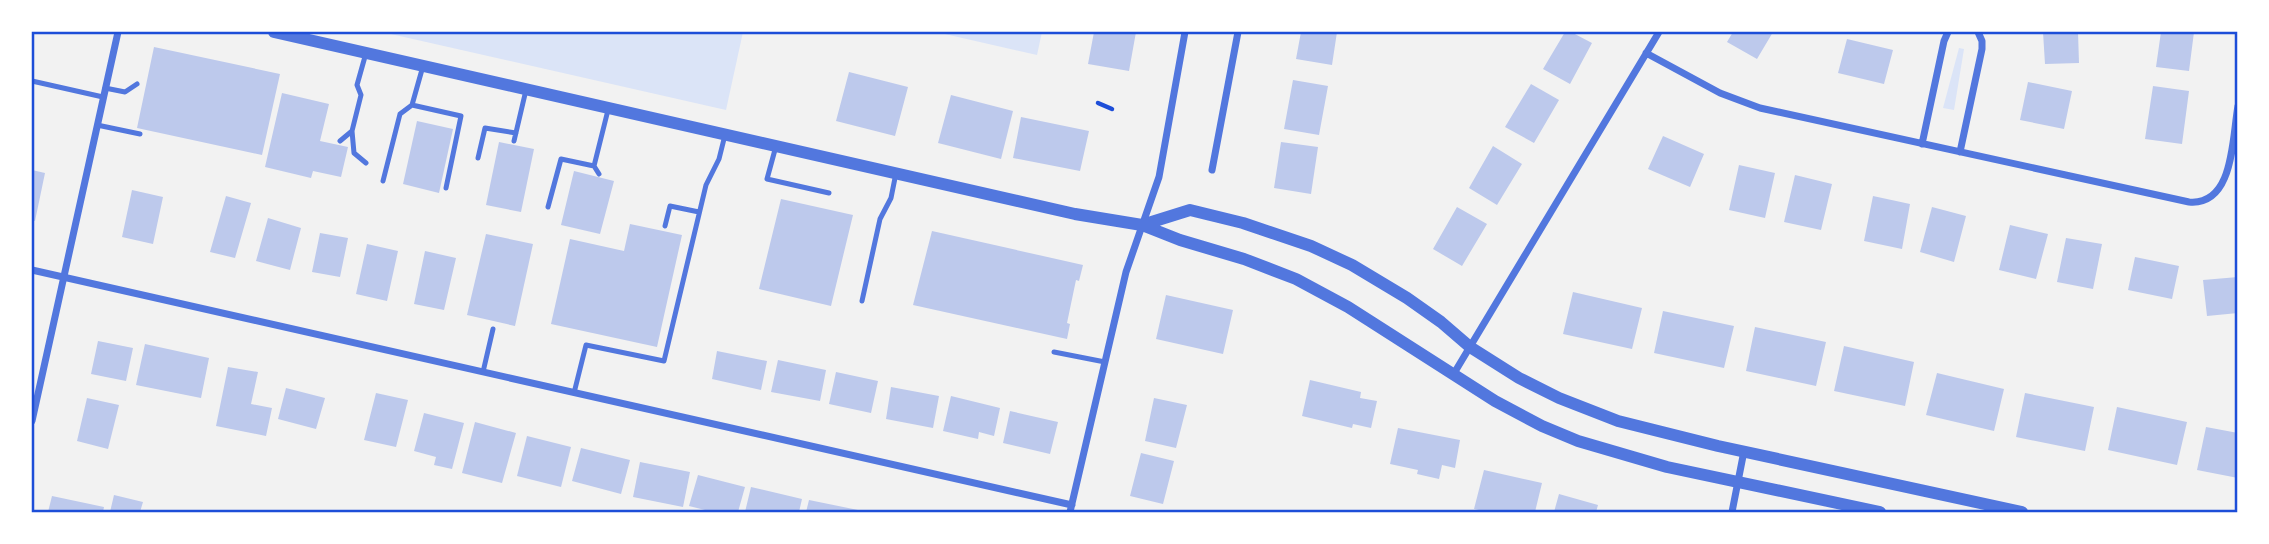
<svg xmlns="http://www.w3.org/2000/svg" width="2269" height="544" font-family="'DejaVu Sans',sans-serif">
	<style>
		.green { fill: #dbe4f7 }
		.building { fill: #bdc9ec }
		.lines { fill: none; stroke-linecap: round; stroke-linejoin: round }
		.path { stroke: #1d4ed8; stroke-width: 4.5 }
		.service { stroke: #5277de; stroke-width: 5 }
		.minor { stroke: #5277de; stroke-width: 7 }
		.tertiary { stroke: #5277de; stroke-width: 12 }
		.neatline { fill: none; stroke: #1d4ed8; stroke-width: 2.5 }
	</style>
	<rect width="100%" height="100%" fill="#f2f2f2"/>
	<path class="green" d="M 382,32 L 743,32 L 726,110 Z
		M 936,32 L 1042,32 L 1037,55 Z
		M 1959,48 L 1964,49 L 1954,110 L 1943,108 Z"/>
	<path class="building" d="M 1094,32 L 1136,32 L 1129,71 L 1088,64 Z
		M 1301,32 L 1337,32 L 1332,65 L 1296,59 Z
		M 1565,32 L 1571,32 L 1592,43 L 1570,84 L 1543,69 Z
		M 1733,32 L 1773,32 L 1757,59 L 1727,42 Z
		M 2043,32 L 2078,32 L 2079,63 L 2045,64 Z
		M 2161,32 L 2194,32 L 2189,71 L 2156,67 Z
		M 1847,39 L 1893,50 L 1884,84 L 1838,73 Z
		M 154,47 L 280,74 L 262,155 L 137,128 Z
		M 849,72 L 908,87 L 895,136 L 836,121 Z
		M 1293,80 L 1328,86 L 1319,135 L 1284,129 Z
		M 2028,82 L 2072,91 L 2064,129 L 2020,120 Z
		M 1531,84 L 1559,100 L 1534,143 L 1505,127 Z
		M 2153,86 L 2189,91 L 2182,144 L 2145,139 Z
		M 282,93 L 329,104 L 320,141 L 348,147 L 341,177 L 313,171 L 311,178 L 265,167 Z
		M 951,95 L 1013,111 L 1001,159 L 938,143 Z
		M 1021,117 L 1089,131 L 1080,171 L 1013,158 Z
		M 417,121 L 453,129 L 439,193 L 403,184 Z
		M 1663,136 L 1704,154 L 1690,187 L 1648,169 Z
		M 499,142 L 534,149 L 521,212 L 486,205 Z
		M 1281,142 L 1318,147 L 1311,194 L 1274,188 Z
		M 1493,146 L 1522,164 L 1497,205 L 1469,188 Z
		M 1739,165 L 1775,173 L 1765,218 L 1729,210 Z
		M 32,170 L 45,173 L 35,221 L 32,220 Z
		M 574,171 L 614,181 L 600,234 L 561,225 Z
		M 1795,175 L 1832,184 L 1821,230 L 1784,222 Z
		M 132,190 L 163,197 L 153,244 L 122,237 Z
		M 226,196 L 251,203 L 235,258 L 210,252 Z
		M 1873,196 L 1910,204 L 1902,249 L 1864,241 Z
		M 781,199 L 853,215 L 831,306 L 759,289 Z
		M 1457,207 L 1487,224 L 1462,266 L 1433,249 Z
		M 1932,207 L 1966,216 L 1954,262 L 1920,252 Z
		M 268,218 L 301,228 L 290,270 L 256,261 Z
		M 630,224 L 682,235 L 657,347 L 551,324 L 570,239 L 624,251 Z
		M 2010,225 L 2048,234 L 2036,279 L 1999,270 Z
		M 932,231 L 1083,265 L 1079,281 L 1076,280 L 1067,323 L 1070,324 L 1067,339 L 913,305 Z
		M 320,233 L 348,238 L 340,277 L 312,272 Z
		M 486,234 L 533,244 L 515,326 L 467,315 Z
		M 2066,238 L 2102,244 L 2093,289 L 2057,282 Z
		M 367,244 L 398,251 L 387,301 L 356,294 Z
		M 425,251 L 456,258 L 444,310 L 414,304 Z
		M 2135,257 L 2179,266 L 2172,299 L 2128,290 Z
		M 2238,277 L 2238,313 L 2207,316 L 2203,280 Z
		M 1573,292 L 1642,308 L 1632,349 L 1563,334 Z
		M 1166,295 L 1233,310 L 1223,354 L 1156,339 Z
		M 1663,311 L 1734,326 L 1724,368 L 1654,353 Z
		M 1755,327 L 1826,342 L 1816,386 L 1746,371 Z
		M 98,341 L 133,348 L 126,381 L 91,374 Z
		M 145,344 L 209,358 L 201,398 L 136,385 Z
		M 1844,346 L 1914,362 L 1905,406 L 1834,391 Z
		M 717,351 L 767,361 L 761,390 L 712,379 Z
		M 778,360 L 826,370 L 820,401 L 771,392 Z
		M 228,367 L 258,372 L 251,404 L 272,408 L 266,436 L 216,426 Z
		M 836,372 L 878,381 L 871,413 L 829,404 Z
		M 1937,373 L 2004,389 L 1994,431 L 1926,415 Z
		M 1310,380 L 1361,392 L 1360,398 L 1377,401 L 1371,428 L 1353,424 L 1352,428 L 1302,416 Z
		M 891,387 L 939,396 L 933,428 L 886,419 Z
		M 286,388 L 325,398 L 316,429 L 278,419 Z
		M 376,393 L 408,400 L 396,447 L 364,440 Z
		M 2025,393 L 2094,407 L 2085,451 L 2016,437 Z
		M 951,396 L 1000,408 L 994,436 L 979,432 L 978,439 L 943,431 Z
		M 87,398 L 119,405 L 108,449 L 77,441 Z
		M 1154,398 L 1187,405 L 1176,448 L 1145,441 Z
		M 2117,407 L 2187,422 L 2177,465 L 2108,450 Z
		M 1010,411 L 1058,422 L 1050,454 L 1003,443 Z
		M 424,413 L 464,423 L 452,469 L 434,465 L 436,457 L 414,451 Z
		M 475,422 L 516,433 L 502,483 L 462,473 Z
		M 2206,427 L 2238,433 L 2238,478 L 2197,470 Z
		M 1398,428 L 1460,440 L 1455,468 L 1442,465 L 1439,479 L 1417,474 L 1418,470 L 1390,464 Z
		M 527,436 L 571,447 L 561,487 L 517,476 Z
		M 581,448 L 630,460 L 621,494 L 572,481 Z
		M 1141,453 L 1174,461 L 1163,504 L 1130,496 Z
		M 640,462 L 690,472 L 683,507 L 633,497 Z
		M 1484,470 L 1542,483 L 1535,512 L 1489,512 L 1474,509 Z
		M 698,475 L 745,487 L 738,512 L 713,512 L 689,506 Z
		M 751,487 L 802,499 L 799,512 L 745,512 Z
		M 1559,494 L 1598,505 L 1596,512 L 1554,512 Z
		M 114,495 L 143,502 L 140,512 L 110,512 Z
		M 52,496 L 104,507 L 103,512 L 48,512 Z
		M 809,500 L 858,510 L 858,512 L 806,512 Z"/>
	<g class="lines">
		<path class="path" d="M 1098,103 L 1112,109"/>
		<path class="service" d="M 366,53 L 357,85 L 361,95 L 352,131 L 354,153 L 366,163
			M 423,66 L 412,105 L 461,116 L 446,188
			M 32,81 L 103,97
			M 105,88 L 125,92 L 137,84
			M 97,125 L 140,134
			M 340,141 L 352,131
			M 514,141 L 526,90
			M 776,146 L 767,179 L 829,193
			M 478,158 L 485,128 L 516,133
			M 599,174 L 594,166 L 608,110
			M 383,181 L 400,114 L 412,105
			M 548,207 L 561,159 L 594,166
			M 665,226 L 670,206 L 699,212
			M 862,301 L 880,219 L 891,198 L 896,173
			M 1054,352 L 1105,362
			M 483,372 L 493,329
			M 574,393 L 586,345 L 664,361 L 706,185 L 719,159 L 725,135"/>
		<path class="minor" d="M 1646,53 L 1720,93 L 1760,108 L 2189,202 C 2234,206 2232,139 2238,106
			M 1922,144 L 1944,41 L 1948,32
			M 1960,152 L 1982,49 L 1982,41 L 1978,32
			M 1212,170 L 1238,32
			M 32,270 L 1072,505
			M 1453,375 L 1659,32
			M 32,421 L 118,32
			M 1070,512 L 1126,272 L 1159,177 L 1185,32
			M 1732,512 L 1744,451"/>
		<path class="tertiary" d="M 274,32 L 1075,214 L 1142,225 L 1180,240 L 1244,259 L 1296,279 L 1348,307 L 1495,401 L 1542,426 L 1578,441 L 1667,467 L 1880,512
			M 1142,225 L 1190,210 L 1243,223 L 1311,246 L 1352,265 L 1407,298 L 1441,322 L 1470,347 L 1519,378 L 1559,398 L 1618,421 L 1718,446 L 2022,512"/>
	</g>
	<rect width="2269" height="544" fill="none" stroke="#ffffff" stroke-width="66"/>
	<rect x="33" y="33" width="2203" height="478" class="neatline"/>
</svg>
